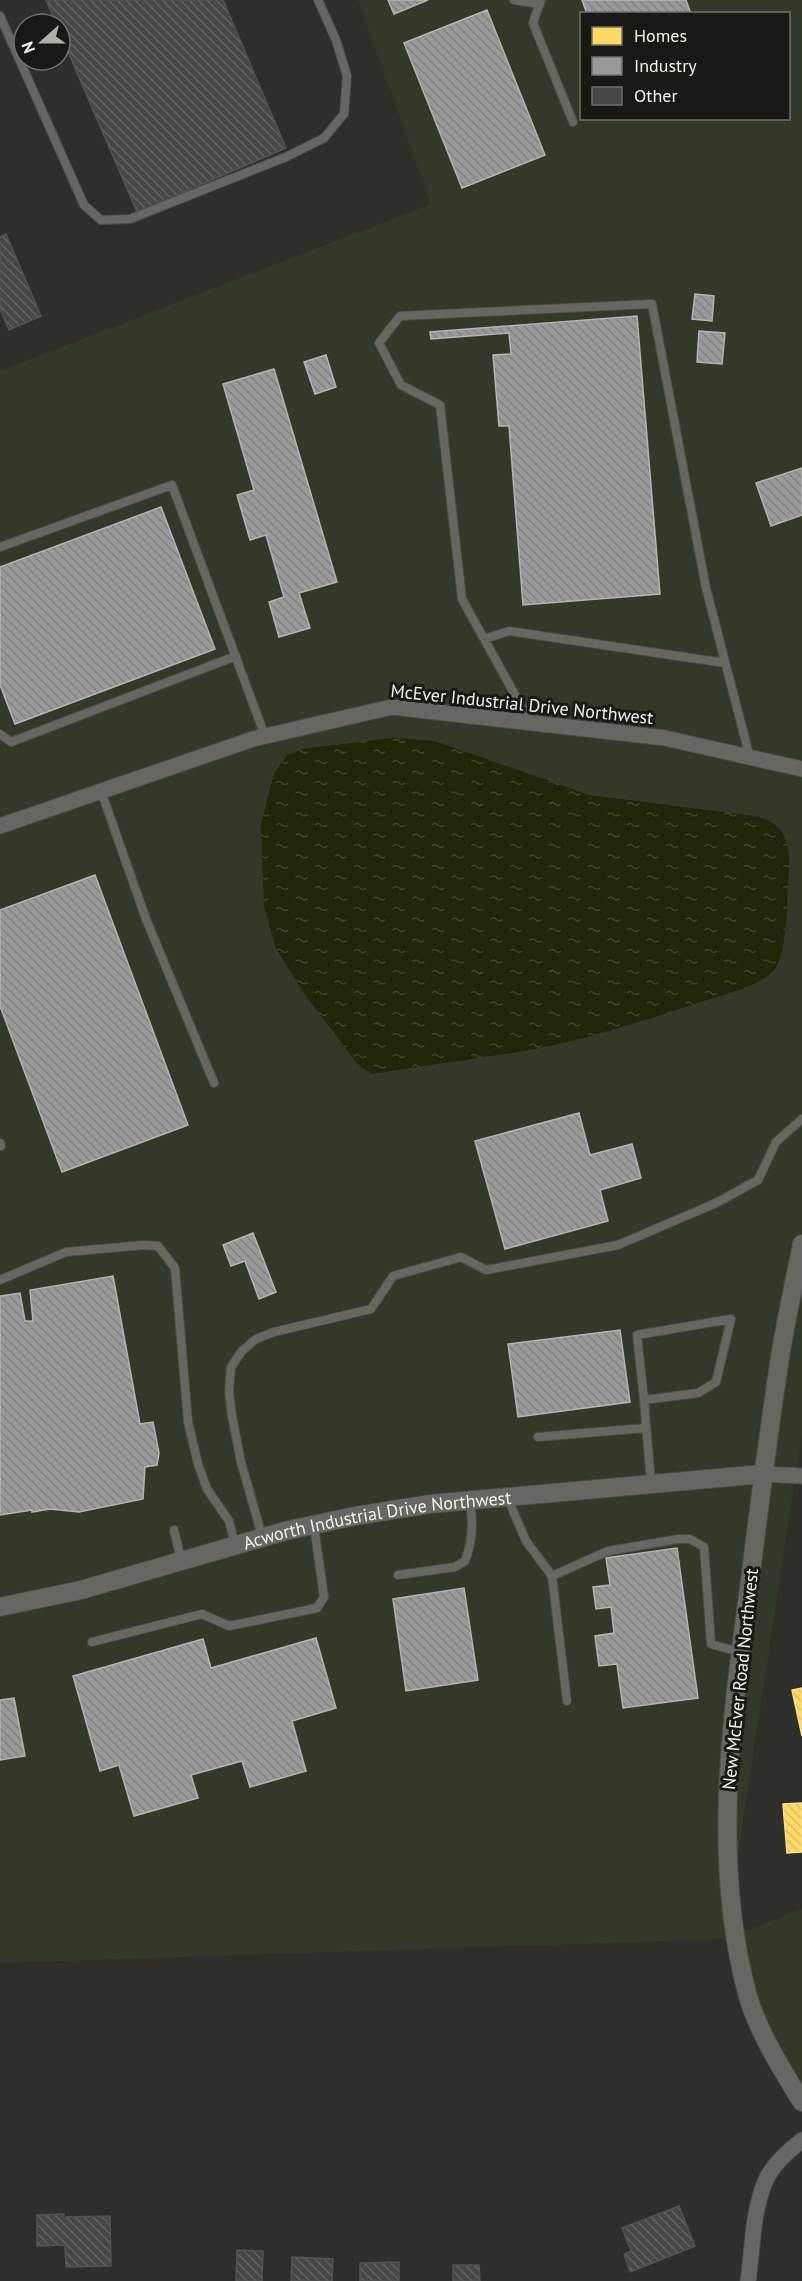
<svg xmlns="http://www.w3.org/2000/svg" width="802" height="2281" font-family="'PT Sans',sans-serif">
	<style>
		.built { fill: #333929; fill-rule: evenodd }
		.water { fill: url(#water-ripples) }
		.homes { fill: url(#homes-back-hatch); stroke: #fbe18e; stroke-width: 1.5 }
		.industry { fill: url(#industry-back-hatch); stroke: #b4b5b2; stroke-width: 1.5 }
		.building { fill: url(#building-back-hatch); stroke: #51534e; stroke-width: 1.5 }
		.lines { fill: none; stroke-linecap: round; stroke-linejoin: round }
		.service-casing { stroke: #4b4c47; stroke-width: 10 }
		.minor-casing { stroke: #4b4c47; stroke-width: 17 }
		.tertiary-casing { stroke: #4b4c47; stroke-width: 20 }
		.service { stroke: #666763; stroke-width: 8 }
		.minor { stroke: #666763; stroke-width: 15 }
		.tertiary { stroke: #666763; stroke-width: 18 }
		.labels { text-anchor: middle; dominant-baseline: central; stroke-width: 6; stroke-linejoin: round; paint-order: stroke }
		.street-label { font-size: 18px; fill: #f2f5ed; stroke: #181914 }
	</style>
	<defs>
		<pattern id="water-ripples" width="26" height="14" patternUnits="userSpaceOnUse" patternTransform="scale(1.5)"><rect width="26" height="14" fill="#1e2707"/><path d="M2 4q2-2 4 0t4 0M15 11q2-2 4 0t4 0" fill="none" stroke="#3f472b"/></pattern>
		<pattern id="homes-back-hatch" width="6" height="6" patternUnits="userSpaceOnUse" patternTransform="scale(1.5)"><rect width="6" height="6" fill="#ffd966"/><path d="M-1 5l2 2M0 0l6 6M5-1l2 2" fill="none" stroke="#dbbc60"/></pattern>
		<pattern id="industry-back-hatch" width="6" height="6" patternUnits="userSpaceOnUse" patternTransform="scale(1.5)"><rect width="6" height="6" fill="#999"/><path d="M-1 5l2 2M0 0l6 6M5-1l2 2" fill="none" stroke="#818180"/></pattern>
		<pattern id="building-back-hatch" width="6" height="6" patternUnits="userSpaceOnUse" patternTransform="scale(1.5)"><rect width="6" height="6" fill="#464743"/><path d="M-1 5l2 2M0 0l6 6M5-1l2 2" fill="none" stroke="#61625e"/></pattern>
	</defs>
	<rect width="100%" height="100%" fill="#2e2f2a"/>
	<path class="built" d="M 358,0 L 802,0 L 802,1432 L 725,1939 L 802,1909 L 802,2106 L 724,1939 L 0,1963 L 0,371 L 431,204 ZM 582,14 L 788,14 L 788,118 L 582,118 Z"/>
	<path class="water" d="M 392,738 L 435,741 L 589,795 L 755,816 C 786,824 790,842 789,871 C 787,895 788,951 775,969 C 764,985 720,996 701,1002 C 646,1020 591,1038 535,1049 C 481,1059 426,1065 373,1074 L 359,1066 L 306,996 L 276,949 L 264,907 L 261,825 L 274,773 L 287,755 L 302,749 Z"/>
	<path class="homes" d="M 802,1688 L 802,1736 L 792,1690 Z
		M 802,1803 L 802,1852 L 787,1853 L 783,1804 Z"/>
	<path class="industry" d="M 388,0 L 428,0 L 394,14 Z
		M 582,0 L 686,0 L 691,14 L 587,14 Z
		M 487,10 L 545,155 L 462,188 L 404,43 Z
		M 695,294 L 714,296 L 712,321 L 692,319 Z
		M 637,316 L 660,594 L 523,605 L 509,426 L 499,426 L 493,355 L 511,354 L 509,333 L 431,339 L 430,332 Z
		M 699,331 L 725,333 L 722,364 L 697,362 Z
		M 326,355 L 336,387 L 315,394 L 304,362 Z
		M 274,369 L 337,582 L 299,593 L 310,628 L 279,637 L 269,602 L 284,597 L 266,535 L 250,540 L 237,495 L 254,490 L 223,384 Z
		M 802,468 L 802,515 L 771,526 L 756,483 Z
		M 161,507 L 215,649 L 15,724 L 0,685 L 0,567 Z
		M 95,875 L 188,1125 L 62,1172 L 0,1006 L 0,910 Z
		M 579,1113 L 590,1155 L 632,1144 L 641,1178 L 600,1190 L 608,1221 L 505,1249 L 475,1141 Z
		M 253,1233 L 276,1292 L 259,1299 L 245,1261 L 231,1266 L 223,1245 Z
		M 113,1276 L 140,1424 L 153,1422 L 159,1453 L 157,1465 L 145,1467 L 143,1499 L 79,1512 L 50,1509 L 32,1512 L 32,1510 L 0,1515 L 0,1296 L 20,1293 L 25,1321 L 33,1321 L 30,1290 Z
		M 620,1330 L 630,1402 L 518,1417 L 508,1344 Z
		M 677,1548 L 698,1698 L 623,1708 L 617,1664 L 599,1666 L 595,1636 L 614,1633 L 611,1607 L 596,1609 L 593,1587 L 610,1585 L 606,1558 Z
		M 464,1588 L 478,1680 L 406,1691 L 393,1599 Z
		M 316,1638 L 336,1708 L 292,1721 L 306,1771 L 250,1787 L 242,1761 L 191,1775 L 198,1798 L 134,1816 L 119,1765 L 100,1771 L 73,1676 L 203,1639 L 211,1668 Z
		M 14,1698 L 25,1756 L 0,1760 L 0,1700 Z"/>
	<path class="building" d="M 46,0 L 223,0 L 286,148 L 137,212 L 60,33 L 60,24 L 56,24 Z
		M 6,234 L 41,316 L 9,330 L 0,309 L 0,237 Z
		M 679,2206 L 695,2246 L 630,2272 L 624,2254 L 631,2251 L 622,2228 Z
		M 64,2214 L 64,2217 L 110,2216 L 111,2266 L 66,2267 L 65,2245 L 37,2246 L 37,2215 Z
		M 237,2250 L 263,2251 L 262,2281 L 236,2281 Z
		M 292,2257 L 333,2259 L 332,2281 L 291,2281 Z
		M 399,2262 L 399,2281 L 360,2281 L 360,2263 Z
		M 453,2265 L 479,2265 L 480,2281 L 453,2281 Z"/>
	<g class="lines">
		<defs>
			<path id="service" d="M 514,0 L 540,4
				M 541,0 L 533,23 L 573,122
				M 0,16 L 84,205 L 101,220 L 130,219 L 286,157 L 324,138 L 344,114 L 347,76 L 336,40 L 318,0
				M 0,547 L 172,485 L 265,736
				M 484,639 L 509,631 L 725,663
				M 530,722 L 462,599 L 440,405 L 401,385 L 379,343 L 400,316 L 652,304 L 706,588 L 750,758
				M 0,734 L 11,742 L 236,656
				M 101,791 L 146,919 L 214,1083
				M 0,1143 L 1,1146
				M 0,1280 L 66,1252 L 144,1245 L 158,1246 L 175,1268 L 188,1422 L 198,1464 L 207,1489 L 229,1521 L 235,1544
				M 644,1400 L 637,1335 L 731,1319 L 716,1382 L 698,1393 L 644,1400 L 651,1483
				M 538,1437 L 645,1428
				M 508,1499 L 526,1541 L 552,1576 L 567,1701
				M 174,1530 L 181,1560
				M 262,1536 L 241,1462 L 232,1416 L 229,1391 L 231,1367 L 242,1351 L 256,1339 L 274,1332 L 371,1309 L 393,1276 L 461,1257 L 486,1270 L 618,1245 L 716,1203 L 758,1180 L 776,1142 L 802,1119
				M 398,1575 L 455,1567 L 465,1561 C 473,1540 473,1523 470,1501
				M 552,1576 L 608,1551 L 678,1539 L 690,1539 L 704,1547 L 711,1644 L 739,1652
				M 92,1642 L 202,1614 L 229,1626 L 317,1608 L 324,1597 L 314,1526"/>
			<path id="minor" d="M 0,826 L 253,739 L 392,707 L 665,738 L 802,769
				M 763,1474 L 802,1476
				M 748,2281 C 753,2249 752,2213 765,2182 C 772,2165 788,2151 802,2140"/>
			<g id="tertiary">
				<path d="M 802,1244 C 794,1284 785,1324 779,1364 C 768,1436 759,1508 750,1580 C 732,1717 711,1857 747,1993 C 757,2030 782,2070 802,2102"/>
				<path id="s1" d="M 0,1607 L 81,1590 L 285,1531 L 355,1516 L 430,1504 L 763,1474"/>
			</g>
		</defs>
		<use href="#service" class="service-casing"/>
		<use href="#minor" class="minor-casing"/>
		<use href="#tertiary" class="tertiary-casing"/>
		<use href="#service" class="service"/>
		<use href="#minor" class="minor"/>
		<use href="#tertiary" class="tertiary"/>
	</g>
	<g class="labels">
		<g class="street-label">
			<text transform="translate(522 704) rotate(6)">McEver Industrial Drive Northwest</text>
			<text stroke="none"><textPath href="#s1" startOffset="388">Acworth Industrial Drive Northwest</textPath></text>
			<text transform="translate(740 1679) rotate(-84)">New McEver Road Northwest</text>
		</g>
	</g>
	<rect x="580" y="12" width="210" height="108" fill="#181914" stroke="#6f716b" stroke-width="1.5"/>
	<rect x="592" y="27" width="30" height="18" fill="#ffd966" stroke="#6f716b" stroke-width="1.5"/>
	<text x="634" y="42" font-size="18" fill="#f2f5ed">Homes</text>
	<rect x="592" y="57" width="30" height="18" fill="#999999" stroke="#6f716b" stroke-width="1.5"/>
	<text x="634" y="72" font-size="18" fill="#f2f5ed">Industry</text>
	<rect x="592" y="87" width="30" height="18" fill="#464743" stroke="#6f716b" stroke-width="1.5"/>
	<text x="634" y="102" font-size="18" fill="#f2f5ed">Other</text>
	<g transform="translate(42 42) rotate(249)"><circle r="28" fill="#181914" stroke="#6f716b" stroke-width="1.5"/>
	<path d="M0-4.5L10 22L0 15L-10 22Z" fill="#adb0a9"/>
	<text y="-9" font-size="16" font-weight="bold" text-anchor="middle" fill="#f2f5ed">N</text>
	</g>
</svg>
